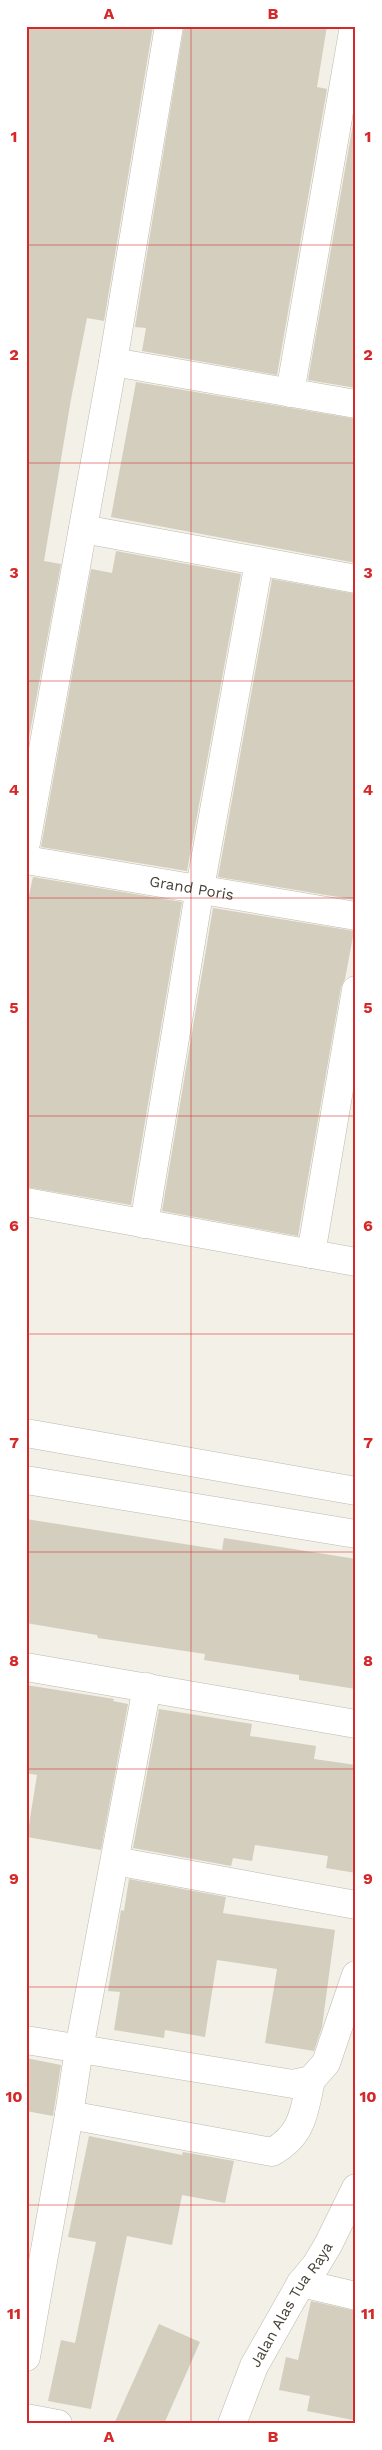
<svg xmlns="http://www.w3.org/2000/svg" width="382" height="2450" font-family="'Work Sans',sans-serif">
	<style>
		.building { fill: #d3cebe }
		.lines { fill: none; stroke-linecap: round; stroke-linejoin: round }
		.minor-casing { stroke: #bdb9ab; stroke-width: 29 }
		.minor { stroke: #fff; stroke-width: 28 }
		.grid { fill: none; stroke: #d62828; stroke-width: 1; stroke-opacity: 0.55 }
		.labels { text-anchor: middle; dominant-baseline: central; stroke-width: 4.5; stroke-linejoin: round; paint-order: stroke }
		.street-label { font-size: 15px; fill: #454137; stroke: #fff }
		.neatline { fill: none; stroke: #d62828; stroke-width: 2 }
		.grid-label { font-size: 16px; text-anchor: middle; font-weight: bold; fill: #d62828 }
	</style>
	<rect width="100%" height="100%" fill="#f2f0e7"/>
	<path class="building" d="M 26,26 L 153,26 L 104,321 L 87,318 L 71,399 L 44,561 L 61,564 L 26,754 Z
		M 184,26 L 327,26 L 317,87 L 327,89 L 277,375 L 142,351 L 146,328 L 135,327 Z
		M 356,107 L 356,388 L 308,380 Z
		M 136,382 L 356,419 L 356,563 L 111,517 Z
		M 116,551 L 241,574 L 187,871 L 41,847 L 91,569 L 112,573 Z
		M 272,579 L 356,594 L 356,900 L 218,877 Z
		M 33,877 L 182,902 L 131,1205 L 26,1187 L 26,909 Z
		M 213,908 L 354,931 L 345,979 L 341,987 L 298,1236 L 162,1211 Z
		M 26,1519 L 222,1550 L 224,1538 L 356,1559 L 356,1689 L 299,1680 L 299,1675 L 204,1660 L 205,1654 L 98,1638 L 97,1635 L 26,1623 Z
		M 26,1685 L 114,1699 L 113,1701 L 128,1704 L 101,1850 L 27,1837 L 37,1775 L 26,1773 Z
		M 159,1709 L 252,1724 L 250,1736 L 316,1746 L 314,1759 L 356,1765 L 356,1873 L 326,1868 L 328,1856 L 255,1845 L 252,1861 L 233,1858 L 231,1866 L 133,1848 Z
		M 129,1879 L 226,1897 L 223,1913 L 335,1930 L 322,2027 L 314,2051 L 265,2043 L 277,1969 L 217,1960 L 205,2037 L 165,2030 L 164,2038 L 114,2030 L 120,1992 L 108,1991 L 119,1923 L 121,1910 L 124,1911 Z
		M 26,2058 L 61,2065 L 53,2116 L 26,2111 Z
		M 89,2136 L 182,2155 L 183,2152 L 234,2161 L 225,2203 L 182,2195 L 172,2245 L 127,2236 L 91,2409 L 48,2401 L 61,2340 L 75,2343 L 96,2242 L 68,2237 Z
		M 311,2301 L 356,2311 L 356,2403 L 353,2420 L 307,2411 L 310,2396 L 279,2390 L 286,2357 L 298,2360 Z
		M 159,2324 L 200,2342 L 164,2424 L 114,2424 Z"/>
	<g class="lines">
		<defs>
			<g id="minor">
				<path d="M 113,362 L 356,404"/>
				<path d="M 290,393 L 354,26"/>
				<path d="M 83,529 L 356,579"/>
				<path d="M 26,843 L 113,362 L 169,26"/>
				<path id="s1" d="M 26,860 L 356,916"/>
				<path d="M 26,1202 L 356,1262"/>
				<path d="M 144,1224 L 200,888 L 259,562"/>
				<path d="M 311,1254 L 356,990"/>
				<path d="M 26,1433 L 356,1491"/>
				<path d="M 26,1480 L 356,1534"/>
				<path d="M 26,1667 L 356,1724"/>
				<path d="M 115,1861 L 356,1905"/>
				<path d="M 26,2040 L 293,2084 L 311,2080 L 326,2063 L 356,1975"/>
				<path d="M 69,2115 L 272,2152 C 303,2135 304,2112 311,2080"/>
				<path d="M 301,2283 L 356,2296"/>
				<path d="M 26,2357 L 69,2115 L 79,2049 L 147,1687"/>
				<path d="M 26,2418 L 58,2424"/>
				<path id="s2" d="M 232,2424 L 254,2366 L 301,2283 L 316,2265 L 328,2245 L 356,2188"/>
			</g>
		</defs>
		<use href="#minor" class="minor-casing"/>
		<use href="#minor" class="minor"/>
	</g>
	<path class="grid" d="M 191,26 L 191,2424M 26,245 L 356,245M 26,463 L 356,463M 26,681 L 356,681M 26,898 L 356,898M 26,1116 L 356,1116M 26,1334 L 356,1334M 26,1552 L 356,1552M 26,1769 L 356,1769M 26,1987 L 356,1987M 26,2205 L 356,2205"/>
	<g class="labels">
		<g class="street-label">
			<text stroke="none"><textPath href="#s1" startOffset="168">Grand Poris</textPath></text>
			<text stroke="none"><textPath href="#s2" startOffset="134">Jalan Alas Tua Raya</textPath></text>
		</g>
	</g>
	<rect width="382" height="2450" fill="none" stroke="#ffffff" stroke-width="55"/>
	<rect x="28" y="28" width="326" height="2394" class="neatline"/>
	<g class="grid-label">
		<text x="109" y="19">A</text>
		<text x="273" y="19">B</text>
		<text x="14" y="142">1</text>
		<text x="368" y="142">1</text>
		<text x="14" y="360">2</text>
		<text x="368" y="360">2</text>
		<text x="14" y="578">3</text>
		<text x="368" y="578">3</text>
		<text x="14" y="795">4</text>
		<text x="368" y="795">4</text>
		<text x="14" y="1013">5</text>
		<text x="368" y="1013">5</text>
		<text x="14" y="1231">6</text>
		<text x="368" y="1231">6</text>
		<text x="14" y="1448">7</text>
		<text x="368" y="1448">7</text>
		<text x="14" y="1666">8</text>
		<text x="368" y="1666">8</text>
		<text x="14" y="1884">9</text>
		<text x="368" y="1884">9</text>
		<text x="14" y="2102">10</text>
		<text x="368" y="2102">10</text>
		<text x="14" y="2319">11</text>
		<text x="368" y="2319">11</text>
		<text x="109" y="2442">A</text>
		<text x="273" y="2442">B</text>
	</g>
</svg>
